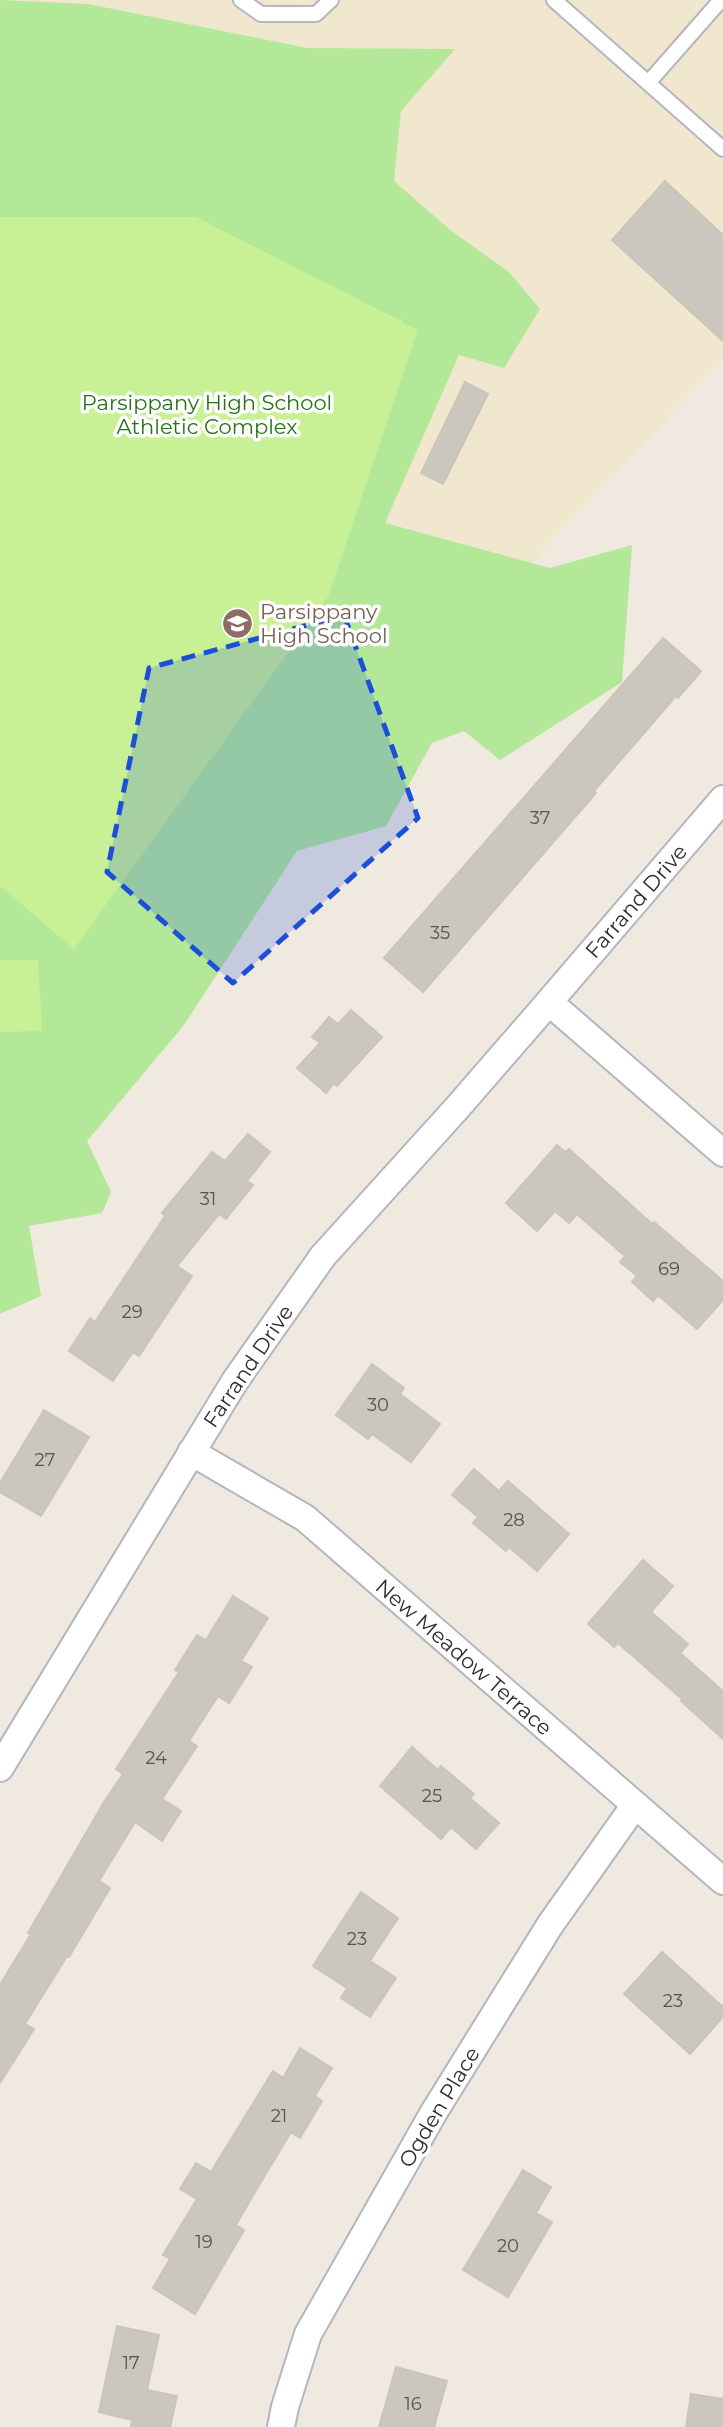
<svg xmlns="http://www.w3.org/2000/svg" width="723" height="2427" font-family="Montserrat,sans-serif">
	<style>
		.education { fill: #f1e6ce }
		.green { fill: #b3e899 }
		.pitch { fill: #c8f095 }
		.building { fill: #cbc7be; stroke: #cbc5b8; stroke-width: 2 }
		.lines { fill: none; stroke-linecap: round; stroke-linejoin: round }
		.lane-casing { stroke: #b3b6c1; stroke-width: 18 }
		.street-casing { stroke: #b3b6c1; stroke-width: 30 }
		.lane { stroke: #fff; stroke-width: 14 }
		.street { stroke: #fff; stroke-width: 26 }
		.marked { fill: #1d4ed8; fill-opacity: 0.2; stroke: #1d4ed8; stroke-width: 5; stroke-dasharray: 14 9; stroke-linejoin: round }
		.labels { text-anchor: middle; dominant-baseline: central; stroke-width: 7; stroke-linejoin: round; paint-order: stroke }
		.number-label { font-size: 18px; fill: #545451 }
		.park-label { font-size: 21px; fill: #287117; stroke: #fff }
		.education-label { font-size: 21px; fill: #785e54; stroke: #fff; text-anchor: start }
		.street-label { font-size: 21px; fill: #2d2d2d; stroke: #fff }
	</style>
	<rect width="100%" height="100%" fill="#efe9df"/>
	<path class="education" d="M 0,0 L 723,0 L 723,360 L 226,887 Z"/>
	<path class="green" d="M 0,0 L 88,4 L 307,48 L 455,49 L 401,111 L 394,181 L 449,229 L 509,272 L 540,309 L 504,368 L 459,355 L 385,523 L 550,568 L 632,545 L 622,682 L 500,760 L 464,731 L 432,743 L 386,826 L 297,851 L 184,1025 L 87,1141 L 111,1192 L 102,1213 L 29,1226 L 41,1296 L 0,1314 Z"/>
	<path class="pitch" d="M 0,217 L 196,217 L 395,318 L 402,320 L 403,323 L 418,330 L 328,597 L 74,949 L 0,886 Z
		M 0,960 L 38,960 L 42,1031 L 0,1032 Z"/>
	<path class="building" d="M 665,181 L 723,235 L 723,341 L 612,240 Z
		M 465,382 L 488,394 L 443,484 L 421,473 Z
		M 663,638 L 701,671 L 678,698 L 676,696 L 594,791 L 596,793 L 423,992 L 384,958 Z
		M 351,1010 L 382,1037 L 337,1086 L 334,1083 L 326,1093 L 297,1068 L 320,1043 L 312,1037 L 329,1017 L 338,1024 Z
		M 248,1134 L 270,1152 L 247,1181 L 253,1185 L 226,1219 L 219,1214 L 177,1266 L 192,1276 L 139,1356 L 133,1352 L 113,1381 L 69,1351 L 90,1318 L 95,1322 L 165,1216 L 162,1213 L 212,1152 L 225,1161 Z
		M 557,1145 L 565,1152 L 569,1149 L 652,1224 L 654,1222 L 723,1281 L 723,1300 L 697,1329 L 658,1295 L 653,1301 L 632,1282 L 637,1276 L 620,1262 L 625,1256 L 577,1214 L 569,1223 L 555,1211 L 537,1231 L 506,1203 Z
		M 372,1364 L 404,1388 L 400,1394 L 440,1424 L 411,1462 L 372,1434 L 368,1439 L 336,1415 Z
		M 44,1410 L 89,1437 L 41,1516 L 0,1492 L 0,1483 Z
		M 474,1469 L 499,1491 L 508,1481 L 569,1534 L 537,1571 L 509,1547 L 506,1551 L 473,1523 L 478,1517 L 452,1495 Z
		M 643,1560 L 673,1586 L 651,1612 L 688,1644 L 680,1653 L 723,1691 L 723,1739 L 681,1701 L 682,1699 L 618,1643 L 614,1647 L 588,1624 Z
		M 233,1596 L 268,1618 L 241,1661 L 252,1667 L 229,1703 L 218,1696 L 189,1741 L 197,1746 L 162,1799 L 181,1811 L 162,1841 L 135,1822 L 99,1881 L 110,1888 L 69,1957 L 67,1956 L 25,2024 L 34,2029 L 0,2083 L 0,1985 L 31,1934 L 28,1933 L 104,1802 L 123,1774 L 116,1769 L 179,1672 L 175,1670 L 197,1635 L 206,1640 Z
		M 412,1747 L 438,1770 L 441,1766 L 474,1794 L 470,1798 L 499,1823 L 476,1849 L 451,1827 L 441,1839 L 380,1786 Z
		M 361,1892 L 398,1918 L 370,1961 L 396,1978 L 370,2017 L 341,1998 L 347,1988 L 313,1966 Z
		M 662,1952 L 723,2007 L 723,2017 L 690,2054 L 624,1994 Z
		M 300,2048 L 332,2068 L 315,2096 L 322,2101 L 300,2138 L 291,2132 L 252,2197 L 236,2225 L 244,2230 L 195,2314 L 153,2288 L 170,2259 L 163,2255 L 197,2199 L 180,2189 L 196,2163 L 211,2172 L 273,2071 L 283,2078 Z
		M 523,2170 L 551,2187 L 536,2213 L 552,2222 L 508,2297 L 463,2270 Z
		M 117,2326 L 159,2335 L 147,2390 L 177,2396 L 170,2427 L 131,2427 L 132,2420 L 99,2412 Z
		M 396,2367 L 447,2381 L 434,2427 L 379,2427 Z
		M 691,2394 L 723,2399 L 723,2427 L 686,2427 Z"/>
	<g class="lines">
		<defs>
			<path id="lane" d="M 241,0 L 261,14 L 316,14 L 331,0
				M 554,0 L 723,149
				M 648,83 L 721,0"/>
			<path id="street" d="M 723,799 L 549,1002 L 723,1153
				M 191,1452 L 305,1518 L 723,1881
				M 0,1768 L 235,1381 L 323,1256 L 457,1108 L 549,1002
				M 281,2427 L 285,2407 L 308,2334 L 434,2112 L 550,1925 L 635,1805"/>
		</defs>
		<use href="#lane" class="lane-casing"/>
		<use href="#street" class="street-casing"/>
		<use href="#lane" class="lane"/>
		<use href="#street" class="street"/>
	</g>
	<path class="marked" d="M 344,615 L 418,818 L 233,983 L 107,872 L 149,668 Z"/>
	<defs>
		<symbol id="school-disc" viewBox="-11 -11 22 22"><circle r="9.5" fill="#8d6e63" stroke="#fff"/><path d="M0-5L7-2L0 1L-7-2ZM-4 1L0 2.5L4 1V4Q0 6-4 4Z" fill="#fff"/></symbol>
	</defs>
	<g fill-rule="evenodd">
		<use href="#school-disc" x="220" y="606" width="35" height="35"/>
	</g>
	<g class="labels">
		<g class="number-label">
			<text x="540" y="818">37</text>
			<text x="440" y="933">35</text>
			<text x="208" y="1199">31</text>
			<text x="669" y="1269">69</text>
			<text x="132" y="1312">29</text>
			<text x="378" y="1405">30</text>
			<text x="45" y="1460">27</text>
			<text x="514" y="1520">28</text>
			<text x="156" y="1758">24</text>
			<text x="432" y="1796">25</text>
			<text x="357" y="1939">23</text>
			<text x="673" y="2001">23</text>
			<text x="279" y="2116">21</text>
			<text x="204" y="2242">19</text>
			<text x="508" y="2246">20</text>
			<text x="131" y="2363">17</text>
			<text x="413" y="2404">16</text>
		</g>
		<g class="park-label">
			<text x="207" y="402">Parsippany High School<tspan x="207" dy="24">Athletic Complex</tspan></text>
		</g>
		<g class="education-label">
			<text x="260" y="611">Parsippany<tspan x="260" dy="24">High School</tspan></text>
		</g>
		<g class="street-label">
			<text transform="translate(636 901) rotate(-49)">Farrand Drive</text>
			<text transform="translate(248 1366) rotate(-56)">Farrand Drive</text>
			<text transform="translate(464 1657) rotate(41)">New Meadow Terrace</text>
			<text transform="translate(439 2107) rotate(-59)">Ogden Place</text>
		</g>
	</g>
</svg>
